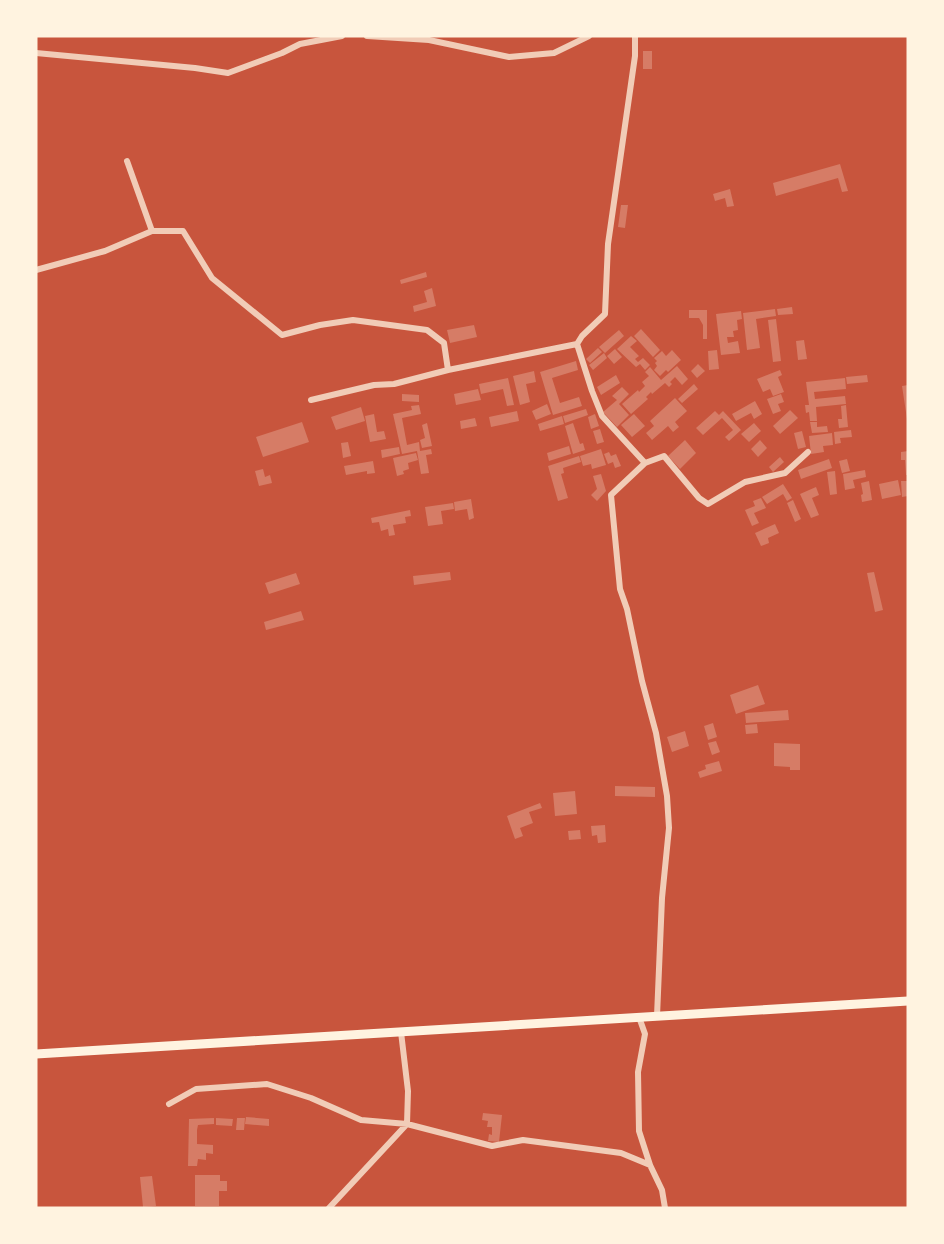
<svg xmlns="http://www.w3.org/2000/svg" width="944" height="1244" font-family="Quicksand,sans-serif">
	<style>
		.building { fill: #d67c66 }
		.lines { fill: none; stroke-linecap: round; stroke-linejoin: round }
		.minor { stroke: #f1ccb7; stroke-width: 6 }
		.trunk { stroke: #fff3e0; stroke-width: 9 }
	</style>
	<rect width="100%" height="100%" fill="#c8553d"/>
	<path class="building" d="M 643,51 L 652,51 L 652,69 L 643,69 Z
		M 840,164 L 848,191 L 842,192 L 838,178 L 776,196 L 773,183 Z
		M 730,189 L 734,206 L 727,207 L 725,198 L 715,201 L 713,194 Z
		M 621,205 L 628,205 L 625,228 L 618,227 Z
		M 426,272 L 427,277 L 401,284 L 400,280 Z
		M 432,288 L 436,306 L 414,312 L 413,306 L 427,302 L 424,291 Z
		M 792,307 L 793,314 L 778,315 L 777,309 Z
		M 775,309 L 776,316 L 756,319 L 760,348 L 747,350 L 743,313 Z
		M 689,310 L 707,310 L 707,339 L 703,339 L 703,325 L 699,318 L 689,318 Z
		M 741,311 L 742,319 L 737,320 L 738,330 L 733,331 L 734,337 L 727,337 L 728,343 L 738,341 L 740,353 L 721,355 L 716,314 Z
		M 776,319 L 781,361 L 773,362 L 768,320 Z
		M 474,325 L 477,337 L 450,343 L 447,330 Z
		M 641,329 L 660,350 L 653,357 L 634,336 Z
		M 619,330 L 624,336 L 605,353 L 599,347 Z
		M 631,336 L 637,341 L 630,347 L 639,356 L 635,359 L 638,362 L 643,358 L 650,365 L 645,370 L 640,364 L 636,367 L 617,349 Z
		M 804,340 L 807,359 L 798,360 L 796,341 Z
		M 598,348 L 602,352 L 590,363 L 586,359 Z
		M 615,349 L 622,357 L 614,364 L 607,356 Z
		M 672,350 L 681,360 L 668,372 L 666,370 L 660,376 L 654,370 L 657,366 L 655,363 L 657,361 L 654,358 L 662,351 L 666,356 Z
		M 717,350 L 719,369 L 709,370 L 708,351 Z
		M 604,353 L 607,358 L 593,370 L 589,365 Z
		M 576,361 L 578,370 L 552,378 L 560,403 L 579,397 L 582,406 L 553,415 L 540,372 Z
		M 698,364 L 705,371 L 697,378 L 691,371 Z
		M 677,366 L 688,379 L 682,385 L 675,377 L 670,382 L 672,384 L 669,387 L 665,383 L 652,394 L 651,392 L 646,397 L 648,399 L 631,414 L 622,404 L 638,390 L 639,392 L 645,386 L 642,382 L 649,376 L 645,372 L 650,367 L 661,380 Z
		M 780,370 L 782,375 L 778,377 L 784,392 L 773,396 L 770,389 L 763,392 L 757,379 Z
		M 534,371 L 536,382 L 526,384 L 530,402 L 520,405 L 513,376 Z
		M 616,375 L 620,383 L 601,395 L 597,387 Z
		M 867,375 L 868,382 L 847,384 L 846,377 Z
		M 508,378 L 514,405 L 507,406 L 503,389 L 481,394 L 479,384 Z
		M 845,378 L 846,389 L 814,392 L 815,399 L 845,396 L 846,404 L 816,407 L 817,421 L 810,421 L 809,412 L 806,413 L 805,405 L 809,405 L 806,382 Z
		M 694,384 L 698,389 L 682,403 L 678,399 Z
		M 908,385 L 908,419 L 907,419 L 902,386 Z
		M 622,387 L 629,394 L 619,404 L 629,415 L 617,427 L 603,412 L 617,400 L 612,396 Z
		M 478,389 L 481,400 L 456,405 L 454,394 Z
		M 402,394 L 419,395 L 419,402 L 402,401 Z
		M 781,394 L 784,402 L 778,404 L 781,411 L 773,414 L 767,399 Z
		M 675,398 L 687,411 L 675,422 L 679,427 L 673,432 L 668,426 L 652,440 L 646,433 L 654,426 L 650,421 Z
		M 755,401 L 762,414 L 754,419 L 751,413 L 736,421 L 732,414 Z
		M 547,404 L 551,414 L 536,420 L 532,411 Z
		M 419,405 L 421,414 L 402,418 L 407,445 L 419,442 L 420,451 L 431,449 L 432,454 L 426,455 L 429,473 L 421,474 L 417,451 L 402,454 L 393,414 L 412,410 L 411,406 Z
		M 846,405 L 848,427 L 839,428 L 838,419 L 842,419 L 841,406 Z
		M 361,407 L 365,421 L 336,430 L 331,417 Z
		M 586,409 L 588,415 L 565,423 L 563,416 Z
		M 790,410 L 798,418 L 780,434 L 773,426 Z
		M 517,411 L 519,421 L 491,427 L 489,417 Z
		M 715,411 L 719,415 L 723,411 L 741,430 L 729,441 L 725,437 L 733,430 L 722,418 L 703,435 L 696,428 Z
		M 374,414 L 377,432 L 384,431 L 386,439 L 370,442 L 365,416 Z
		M 595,414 L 599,426 L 591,429 L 588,417 Z
		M 634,414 L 645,426 L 632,437 L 621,425 Z
		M 562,416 L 564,424 L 540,431 L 538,424 Z
		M 475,418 L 477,426 L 461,429 L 460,421 Z
		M 302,422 L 309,442 L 263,457 L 256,437 Z
		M 810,422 L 817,422 L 817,427 L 827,426 L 828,432 L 812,433 Z
		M 427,423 L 432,446 L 422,448 L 420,440 L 425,438 L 422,425 Z
		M 573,423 L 580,444 L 583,443 L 585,450 L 573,454 L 565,426 Z
		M 754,423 L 761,431 L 749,442 L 741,434 Z
		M 600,429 L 604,442 L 597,444 L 593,431 Z
		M 851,430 L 852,437 L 840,438 L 841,443 L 835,444 L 834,432 Z
		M 802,431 L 806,447 L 798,449 L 794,433 Z
		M 832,433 L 833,445 L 823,446 L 824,452 L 811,454 L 809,436 Z
		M 685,440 L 696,453 L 680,469 L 668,456 Z
		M 760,440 L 767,448 L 758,457 L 751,449 Z
		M 348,442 L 351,456 L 343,458 L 341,443 Z
		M 569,446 L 571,454 L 549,461 L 547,453 Z
		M 399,447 L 400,454 L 382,458 L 381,450 Z
		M 601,449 L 606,465 L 592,469 L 591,464 L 583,466 L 580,456 Z
		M 908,451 L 908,475 L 906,475 L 905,460 L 901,460 L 901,452 Z
		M 609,452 L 611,456 L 616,454 L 621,466 L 615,468 L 613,462 L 608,464 L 604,454 Z
		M 416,453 L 418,460 L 408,463 L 409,469 L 403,471 L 404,474 L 397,476 L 393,458 Z
		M 579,456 L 581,462 L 563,468 L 564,473 L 561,474 L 568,498 L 558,501 L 548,466 Z
		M 780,457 L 784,462 L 773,472 L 769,467 Z
		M 829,459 L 832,468 L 801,479 L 798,470 Z
		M 847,459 L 850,471 L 842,473 L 839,461 Z
		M 373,461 L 375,473 L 367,474 L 367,471 L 346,475 L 344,466 Z
		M 263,469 L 265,477 L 270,475 L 272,483 L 259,486 L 255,471 Z
		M 865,470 L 866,477 L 853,480 L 855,488 L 845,490 L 843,474 Z
		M 835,471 L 837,494 L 830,495 L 827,472 Z
		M 601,474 L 606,491 L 597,501 L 591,495 L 597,489 L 593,476 Z
		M 898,480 L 901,495 L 882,499 L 879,484 Z
		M 869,481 L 872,500 L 862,502 L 861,495 L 863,494 L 861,483 Z
		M 901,481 L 908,481 L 908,496 L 902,497 Z
		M 783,484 L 792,498 L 787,501 L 783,494 L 767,504 L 762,497 Z
		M 816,487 L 819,495 L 812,498 L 819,515 L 811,518 L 800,494 Z
		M 761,498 L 766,508 L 754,513 L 759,523 L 752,526 L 745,510 L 755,506 L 753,501 Z
		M 471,499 L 474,518 L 469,520 L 467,509 L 455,511 L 454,502 Z
		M 793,500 L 801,519 L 795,522 L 787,503 Z
		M 453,503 L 454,509 L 441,511 L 443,524 L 428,526 L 425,507 Z
		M 410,510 L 411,516 L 405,517 L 406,523 L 393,525 L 395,535 L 389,536 L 388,529 L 381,531 L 379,522 L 372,523 L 371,518 Z
		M 775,524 L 779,533 L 768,538 L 769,543 L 761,546 L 755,533 Z
		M 450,572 L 451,580 L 414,585 L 413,576 Z
		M 874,572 L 883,610 L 875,612 L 867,573 Z
		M 296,573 L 300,584 L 269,594 L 265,583 Z
		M 301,611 L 304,620 L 266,630 L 264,622 Z
		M 758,685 L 765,704 L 736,714 L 730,695 Z
		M 788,710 L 789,720 L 746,723 L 745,713 Z
		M 713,723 L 717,737 L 708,740 L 704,726 Z
		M 757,724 L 758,733 L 746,734 L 745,725 Z
		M 685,731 L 689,746 L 672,752 L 667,737 Z
		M 716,741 L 720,752 L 712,755 L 708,743 Z
		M 774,743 L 800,744 L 800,770 L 790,770 L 790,767 L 774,766 Z
		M 719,761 L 722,771 L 700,778 L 698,772 L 706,769 L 705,765 Z
		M 615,786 L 655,787 L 655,797 L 615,796 Z
		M 575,791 L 577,814 L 555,816 L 553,793 Z
		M 540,803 L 542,808 L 529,812 L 533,823 L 520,828 L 523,836 L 515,839 L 507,816 Z
		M 605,825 L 606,842 L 598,843 L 597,835 L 592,836 L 591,826 Z
		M 580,830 L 581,839 L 569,840 L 568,831 Z
		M 483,1113 L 502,1115 L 499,1142 L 488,1141 L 489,1134 L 492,1135 L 492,1127 L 487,1127 L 488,1121 L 482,1120 Z
		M 246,1117 L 269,1119 L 269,1126 L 245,1124 Z
		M 214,1118 L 214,1124 L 198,1125 L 197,1130 L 197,1144 L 213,1145 L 213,1154 L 206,1153 L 206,1160 L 198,1159 L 197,1166 L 188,1166 L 189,1119 Z
		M 216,1118 L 233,1119 L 232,1126 L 216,1125 Z
		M 237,1118 L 245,1118 L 244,1130 L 236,1130 Z
		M 195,1175 L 220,1175 L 220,1181 L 227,1181 L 227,1191 L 219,1191 L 219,1206 L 195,1206 Z
		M 152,1176 L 156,1206 L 143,1207 L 140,1177 Z"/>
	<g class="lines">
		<path class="minor" d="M 367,36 L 429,40 L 509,57 L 554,53 L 589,36
			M 36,53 L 195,68 L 228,73 L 282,53 L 300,44 L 342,36
			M 127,161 L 152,231
			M 36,270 L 105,251 L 152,231 L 183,231 L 212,278 L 282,335 L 320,325 L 353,320 L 427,330 L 444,343 L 448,370
			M 577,344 L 592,391 L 602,416 L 645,463
			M 311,400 L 374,385 L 394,384 L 448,370 L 577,344 L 582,336 L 605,314 L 608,244 L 635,56 L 635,36
			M 657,1016 L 662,898 L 669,828 L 667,796 L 656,733 L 642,681 L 627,609 L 620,589 L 611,495 L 645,463 L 664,456 L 699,498 L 708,504 L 745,482 L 785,473 L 808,452
			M 639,1017 L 645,1034 L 638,1072 L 639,1131 L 650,1165 L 662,1190 L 665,1208
			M 169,1104 L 196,1089 L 267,1084 L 311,1098 L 361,1120 L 407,1124 L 492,1146 L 523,1140 L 621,1153 L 650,1165
			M 329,1208 L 407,1124 L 408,1091 L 401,1032"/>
		<path class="trunk" d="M 36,1054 L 908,1001"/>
	</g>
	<rect width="944" height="1244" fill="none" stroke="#fff3e0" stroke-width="75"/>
</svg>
